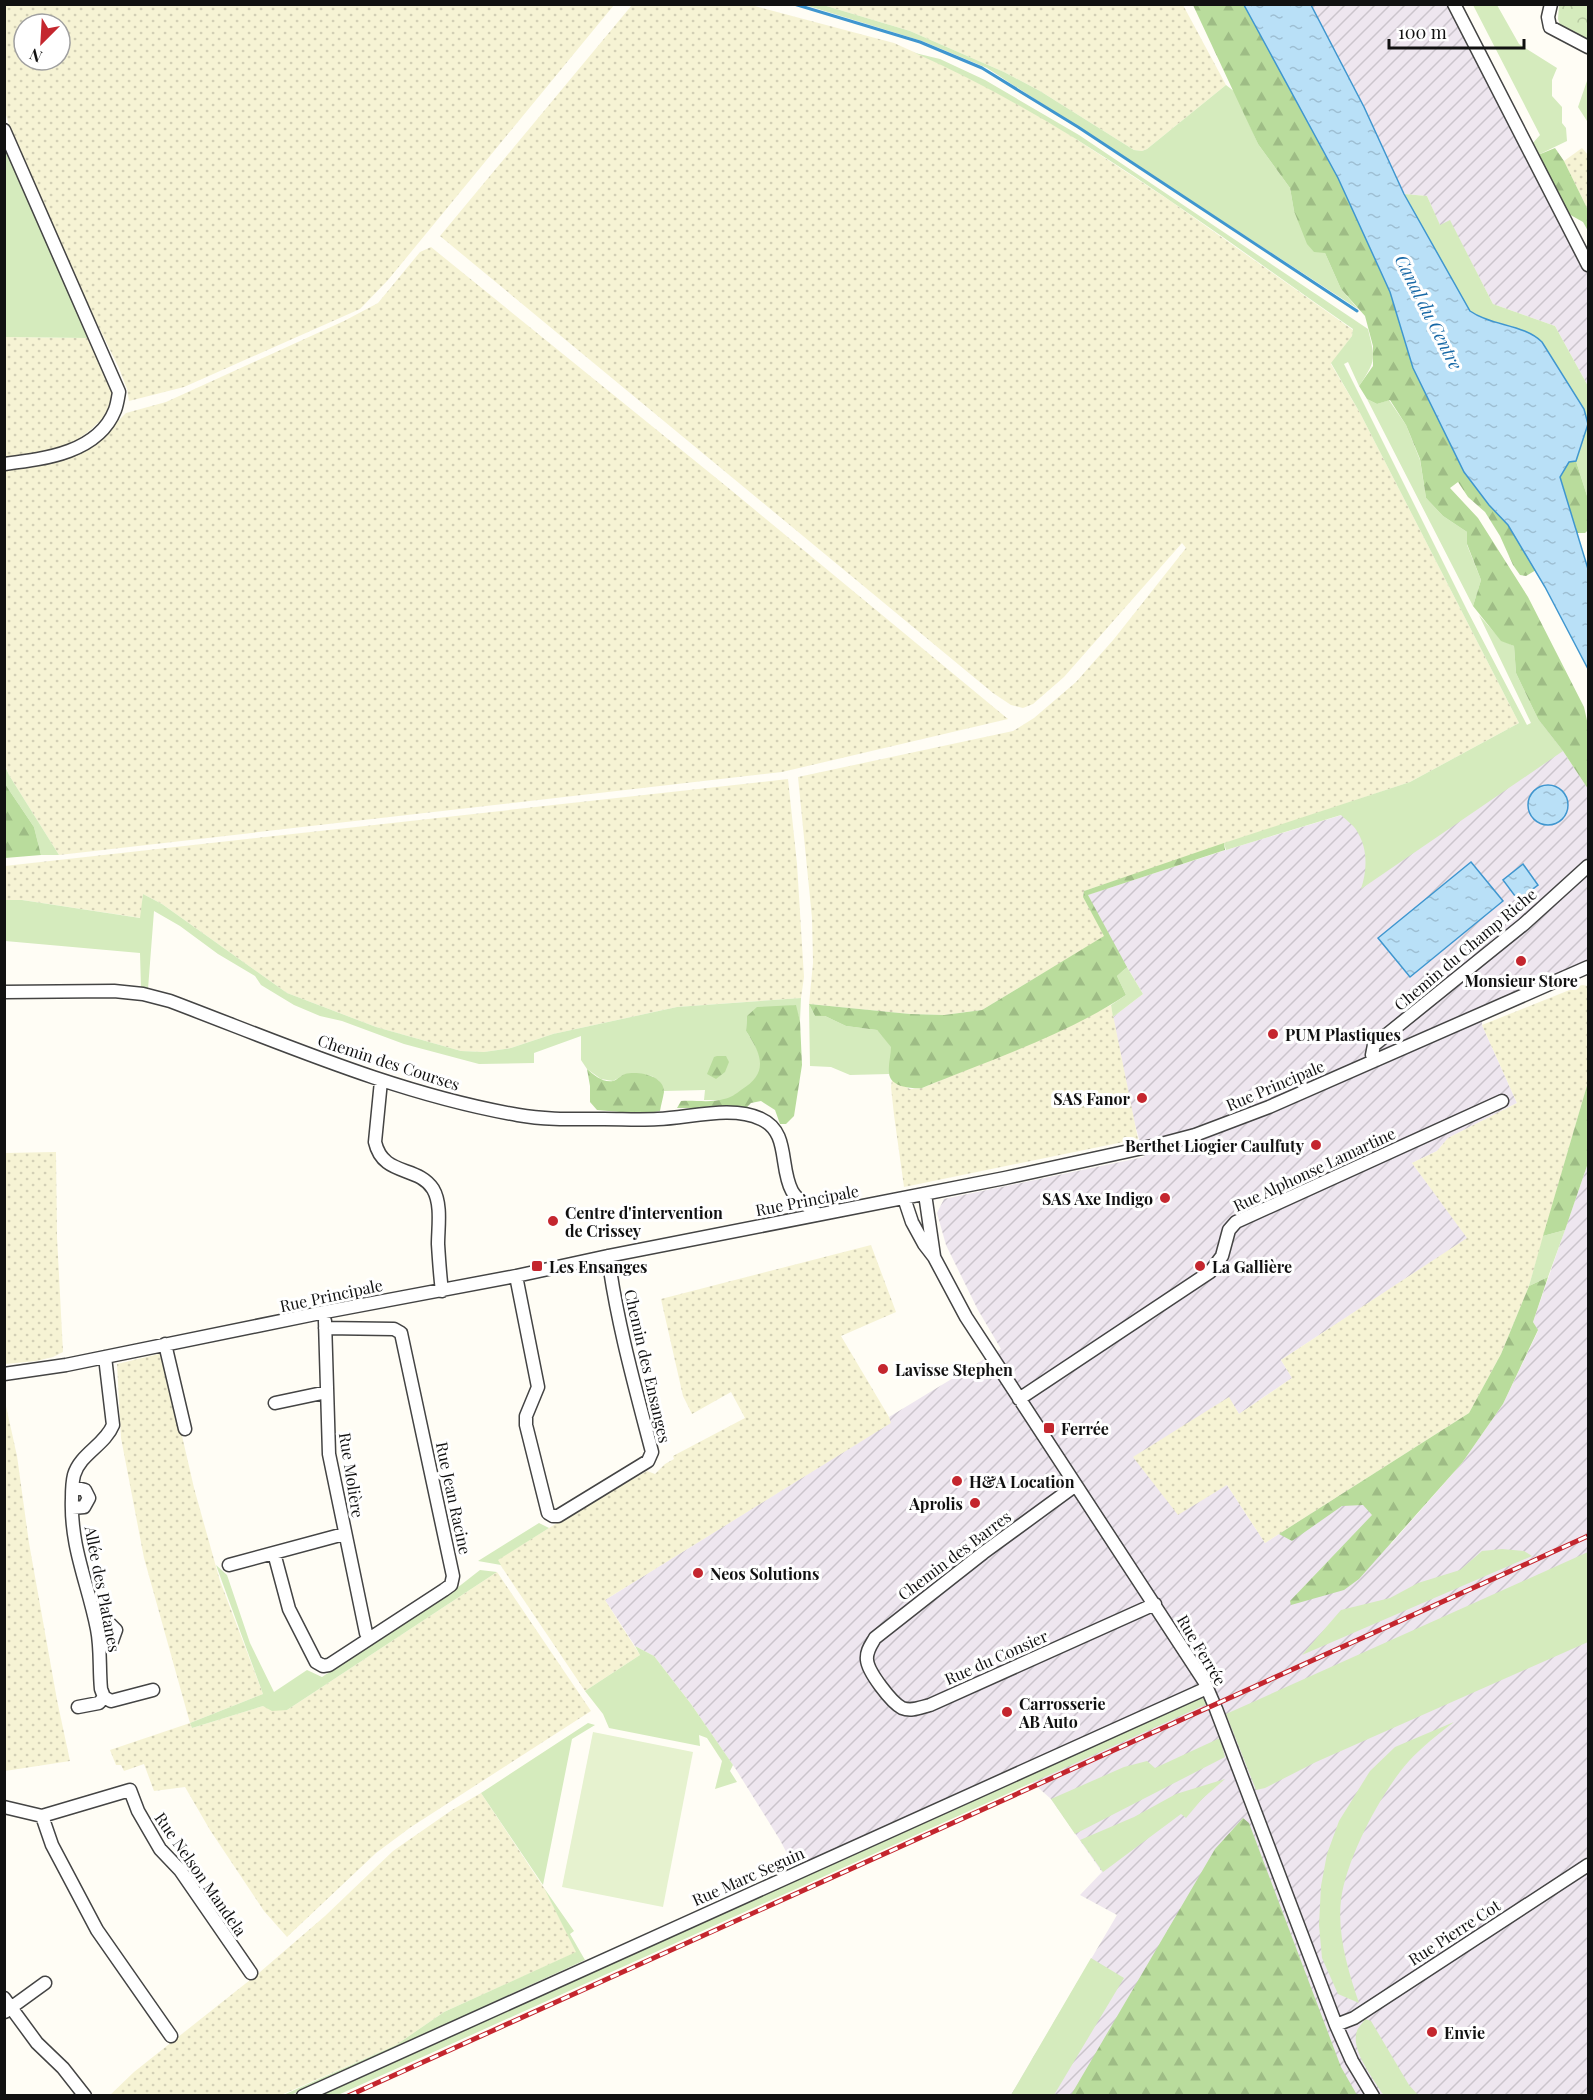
<svg xmlns="http://www.w3.org/2000/svg" width="1593" height="2100" font-family="'Playfair Display',serif">
	<style>
		.industrial { fill: url(#industrial-furrows) }
		.farmland { fill: url(#farmland-dots); fill-rule: evenodd }
		.grass { fill: #d5ebbd }
		.forest { fill: url(#forest-firs) }
		.park { fill: url(#park-crowns) }
		.pitch { fill: #e6f2cf }
		.water { fill: url(#water-ripples); stroke: #3f96cf; stroke-width: 1.5 }
		.lines { fill: none; stroke-linecap: round; stroke-linejoin: round }
		.stream { stroke: #3f96cf; stroke-width: 3 }
		.minor-casing { stroke: #444; stroke-width: 15 }
		.minor { stroke: #fff; stroke-width: 12 }
		.rail-casing { stroke: #c4262e; stroke-width: 5 }
		.rail { stroke: #fff; stroke-width: 3; stroke-dasharray: 9; stroke-linecap: butt }
		.poi-dot { fill: #c4262e; stroke: #fff; stroke-width: 2 }
		.labels { text-anchor: middle; dominant-baseline: central; stroke-width: 6; stroke-linejoin: round; paint-order: stroke }
		.street-label { font-size: 16px; fill: #111; stroke: #fff }
		.poi-label { font-size: 16px; font-weight: bold; fill: #111; stroke: #fff; text-anchor: start }
		.water-label { font-size: 18px; font-style: italic; fill: #1768a6; stroke: #fff }
	</style>
	<defs>
		<pattern id="industrial-furrows" width="10" height="10" patternUnits="userSpaceOnUse" patternTransform="scale(1.5)"><rect width="10" height="10" fill="#eee6ef"/><path d="M-1 1l2-2M0 10L10 0M9 11l2-2" fill="none" stroke="#cbc4cc"/></pattern>
		<pattern id="farmland-dots" width="8" height="8" patternUnits="userSpaceOnUse" patternTransform="scale(1.5)"><rect width="8" height="8" fill="#f6f3d4"/><path d="M2 2h.1M6 6h.1" fill="none" stroke="#d2cfb5" stroke-width="1.8" stroke-linecap="round"/></pattern>
		<pattern id="forest-firs" width="22" height="20" patternUnits="userSpaceOnUse" patternTransform="scale(1.5)"><rect width="22" height="20" fill="#b9dc9c"/><path d="M5 1l3.5 6h-7zM16 11l3.5 6h-7z" fill="#9ebc85"/></pattern>
		<pattern id="park-crowns" width="20" height="18" patternUnits="userSpaceOnUse" patternTransform="scale(1.5)"><rect width="20" height="18" fill="#d5ebbd"/><path d="M2 6a3 3 0 1 1 6 0M12 15a3 3 0 1 1 6 0" fill="none" stroke="#b6c8a1"/></pattern>
		<pattern id="water-ripples" width="26" height="14" patternUnits="userSpaceOnUse" patternTransform="scale(1.5)"><rect width="26" height="14" fill="#b9e0f7"/><path d="M2 4q2-2 4 0t4 0M15 11q2-2 4 0t4 0" fill="none" stroke="#9ebfd3"/></pattern>
	</defs>
	<rect width="100%" height="100%" fill="#fffdf5"/>
	<path class="industrial" d="M 1311,5 L 1459,5 L 1588,253 L 1588,386 L 1555,326 L 1493,304 L 1450,221 L 1440,226 L 1427,196 L 1404,194 L 1364,107 Z
		M 1538,719 L 1563,751 L 1588,789 L 1588,960 L 1482,1006 L 1482,1025 L 1517,1103 L 1448,1138 L 1437,1151 L 1412,1163 L 1468,1238 L 1281,1360 L 1292,1378 L 1239,1414 L 1229,1398 L 1227,1485 L 1265,1543 L 1355,1485 L 1391,1544 L 1462,1463 L 1503,1404 L 1538,1331 L 1533,1322 L 1588,1163 L 1588,2095 L 1011,2095 L 1117,1915 L 1080,1895 L 1102,1872 L 1051,1799 L 1015,1767 L 794,1867 L 780,1840 L 737,1771 L 691,1704 L 654,1656 L 635,1646 L 605,1600 L 890,1423 L 889,1417 L 1001,1349 L 978,1310 L 946,1245 L 937,1213 L 944,1199 L 1144,1157 L 1134,1121 L 1113,1017 L 1143,994 L 1110,938 L 1087,895 L 1226,850 L 1401,797 L 1475,758 Z"/>
	<path class="farmland" d="M 4,5 L 614,5 L 388,280 L 360,309 L 184,387 L 129,401 L 127,389 L 119,368 L 79,287 L 16,146 L 5,112 ZM 24,24 L 60,24 L 60,60 L 24,60 Z
		M 632,5 L 751,5 L 894,43 L 965,75 L 1050,122 L 1169,200 L 1353,330 L 1352,336 L 1331,364 L 1360,413 L 1519,723 L 1410,782 L 1084,891 L 1083,897 L 1105,936 L 982,1010 L 944,1015 L 910,1014 L 809,1004 L 813,963 L 812,918 L 798,777 L 1013,731 L 1034,718 L 1076,682 L 1114,639 L 1186,548 L 1182,543 L 1064,677 L 1033,704 L 1023,708 L 1011,705 L 993,693 L 440,236 Z
		M 823,5 L 1183,5 L 1226,85 L 1147,149 L 1142,151 L 1134,150 L 1040,91 L 1004,72 L 910,31 Z
		M 1582,148 L 1588,155 L 1588,210 L 1564,161 Z
		M 431,247 L 726,486 L 1008,719 L 782,772 L 59,855 L 9,775 L 5,764 L 4,470 L 33,467 L 68,458 L 94,445 L 126,413 L 166,402 L 344,321 L 378,303 L 420,252 Z
		M 4,337 L 88,338 L 115,387 L 111,405 L 101,420 L 88,432 L 64,449 L 5,459 Z
		M 788,779 L 797,864 L 804,977 L 801,998 L 677,1007 L 553,1034 L 511,1048 L 484,1052 L 461,1051 L 376,1027 L 287,993 L 162,904 L 143,894 L 141,918 L 22,900 L 5,900 L 5,866 Z
		M 1582,985 L 1588,986 L 1588,1082 L 1529,1286 L 1501,1354 L 1469,1413 L 1265,1543 L 1227,1485 L 1178,1515 L 1133,1457 L 1229,1397 L 1239,1414 L 1292,1378 L 1281,1360 L 1467,1238 L 1412,1163 L 1437,1151 L 1448,1138 L 1517,1103 L 1482,1025 Z
		M 1111,1005 L 1138,1139 L 904,1187 L 894,1115 L 891,1087 L 892,1080 L 910,1089 L 922,1088 L 1039,1040 Z
		M 56,1152 L 57,1237 L 63,1352 L 53,1357 L 36,1361 L 5,1364 L 5,1153 Z
		M 871,1245 L 896,1312 L 841,1336 L 889,1417 L 891,1423 L 605,1600 L 640,1655 L 585,1691 L 497,1560 L 575,1512 L 647,1471 L 655,1474 L 665,1464 L 674,1459 L 673,1456 L 745,1418 L 731,1392 L 692,1414 L 683,1396 L 661,1299 Z
		M 163,1353 L 194,1488 L 220,1581 L 263,1694 L 190,1723 L 192,1728 L 263,1706 L 287,1710 L 497,1572 L 591,1711 L 411,1827 L 376,1853 L 287,1937 L 264,1911 L 210,1830 L 185,1787 L 154,1791 L 144,1764 L 124,1771 L 121,1765 L 116,1765 L 110,1750 L 190,1723 L 144,1558 L 121,1438 L 117,1364 Z
		M 4,1397 L 17,1456 L 29,1543 L 57,1700 L 70,1761 L 5,1771 Z
		M 481,1793 L 544,1888 L 577,1952 L 444,2012 L 396,2045 L 281,2095 L 109,2096 L 134,2072 L 260,1972 L 325,1916 L 393,1851 L 452,1810 Z"/>
	<path class="grass" d="M 805,5 L 823,5 L 910,31 L 1004,72 L 1040,91 L 1134,150 L 1142,151 L 1147,149 L 1226,85 L 1235,92 L 1258,144 L 1290,188 L 1294,211 L 1325,253 L 1341,289 L 1358,309 L 987,68 L 922,41 Z
		M 1473,5 L 1497,5 L 1519,44 L 1557,68 L 1552,80 L 1552,96 L 1562,107 L 1562,123 L 1566,128 L 1567,141 L 1538,155 L 1532,144 L 1540,135 Z
		M 915,53 L 940,59 L 985,80 L 1079,135 L 1368,329 C 1375,359 1377,359 1359,386 L 1348,362 L 1344,364 L 1468,612 L 1527,725 L 1531,723 L 1479,615 L 1501,640 L 1514,646 L 1516,673 L 1538,719 L 1563,751 L 1361,889 C 1367,871 1368,850 1358,833 C 1355,826 1347,821 1341,815 L 1226,850 L 1224,843 L 1410,782 L 1519,723 L 1360,413 L 1331,363 L 1352,336 L 1353,329 C 1212,231 1073,123 915,53 Z
		M 1588,78 L 1588,120 L 1587,121 L 1578,107 Z
		M 5,148 L 88,338 L 5,337 Z
		M 1404,194 L 1427,196 L 1440,225 L 1450,220 L 1493,304 L 1555,326 L 1588,386 L 1588,499 L 1576,461 L 1588,424 L 1584,409 L 1542,342 C 1524,324 1491,326 1470,311 Z
		M 1367,399 L 1377,404 L 1389,400 L 1406,425 L 1420,460 L 1426,498 L 1443,516 L 1467,532 L 1467,545 L 1481,580 L 1473,606 Z
		M 4,764 L 9,775 L 59,855 L 41,855 L 34,827 L 5,784 Z
		M 143,894 L 162,904 L 287,993 L 376,1027 L 461,1051 L 484,1052 L 511,1048 L 553,1034 L 677,1007 L 801,998 L 800,1021 L 795,1005 L 747,1016 L 746,1031 C 753,1042 764,1057 761,1071 C 758,1084 736,1096 724,1100 C 718,1101 710,1100 704,1100 L 705,1090 L 664,1091 L 659,1081 L 652,1076 L 640,1074 L 625,1074 L 613,1081 L 601,1079 L 587,1069 L 581,1060 L 581,1036 L 534,1053 L 534,1063 L 479,1064 L 404,1044 L 342,1021 L 320,1016 L 294,1005 L 261,985 L 255,976 L 218,954 L 180,926 L 154,911 L 148,989 L 141,988 L 140,953 L 5,941 L 4,900 L 22,900 L 140,918 Z
		M 1127,967 L 1143,994 L 1113,1017 L 1111,1005 L 1126,995 L 1117,976 Z
		M 809,1004 L 815,1016 L 825,1016 L 846,1026 L 877,1030 L 892,1047 L 889,1074 L 850,1075 L 831,1067 L 810,1066 Z
		M 1565,1230 L 1548,1277 L 1529,1286 L 1543,1236 Z
		M 539,1523 L 549,1528 L 498,1560 L 501,1565 L 478,1561 Z
		M 1502,1549 L 1524,1551 L 1532,1556 L 1302,1655 L 1341,1610 L 1390,1598 L 1418,1583 L 1460,1570 L 1482,1551 Z
		M 1588,1552 L 1588,1642 L 1316,1762 L 1265,1788 L 1256,1790 L 1226,1714 Z
		M 216,1565 L 227,1575 L 250,1643 L 274,1692 L 307,1670 L 322,1677 L 457,1588 L 480,1570 L 497,1572 L 287,1710 L 272,1711 L 263,1706 L 192,1728 L 190,1723 L 263,1694 Z
		M 635,1646 L 654,1656 L 691,1704 L 733,1765 L 730,1771 L 737,1782 L 715,1789 L 722,1761 L 707,1738 L 699,1735 L 700,1746 L 609,1728 L 603,1714 L 585,1691 L 640,1655 Z
		M 1202,1697 L 1207,1704 L 1109,1748 L 338,2095 L 320,2096 Z
		M 1454,1722 C 1438,1734 1422,1747 1409,1761 C 1381,1792 1346,1859 1341,1900 C 1337,1934 1348,1971 1359,2003 L 1338,1994 L 1322,1958 L 1319,1925 L 1321,1886 L 1327,1854 L 1339,1821 L 1370,1771 L 1395,1747 Z
		M 588,1723 L 595,1725 L 572,1739 L 543,1885 L 481,1793 Z
		M 1220,1738 L 1225,1757 L 1075,1834 L 1051,1799 L 1124,1767 L 1147,1761 L 1155,1768 Z
		M 1225,1779 L 1202,1799 L 1186,1818 L 1181,1814 L 1103,1872 L 1080,1840 L 1134,1817 L 1176,1794 Z
		M 544,1888 L 574,1931 L 570,1934 L 585,1960 L 291,2095 L 281,2096 L 396,2045 L 444,2012 L 576,1952 Z
		M 1091,1958 L 1124,1978 L 1054,2095 L 1011,2095 Z
		M 1365,2019 L 1371,2021 L 1409,2085 L 1418,2095 L 1384,2095 L 1382,2093 C 1373,2078 1350,2049 1357,2031 C 1358,2027 1363,2023 1365,2019 Z"/>
	<path class="forest" d="M 1193,5 L 1244,5 L 1338,178 L 1390,292 L 1413,368 L 1464,472 L 1489,505 L 1508,525 L 1536,570 L 1526,576 L 1520,575 L 1513,565 L 1500,536 L 1485,512 L 1468,497 L 1458,482 L 1450,488 L 1478,518 L 1528,597 L 1584,707 L 1588,725 L 1588,789 L 1563,751 L 1538,719 L 1516,673 L 1514,646 L 1501,641 L 1473,606 L 1481,580 L 1467,544 L 1467,532 L 1443,516 L 1426,498 L 1420,459 L 1406,425 L 1390,400 L 1377,404 L 1367,399 L 1359,386 L 1373,366 L 1373,346 L 1365,316 L 1341,289 L 1325,253 L 1314,252 L 1307,244 L 1294,211 L 1290,188 L 1258,144 Z
		M 1555,148 L 1564,161 L 1588,210 L 1588,231 L 1583,222 L 1567,213 L 1538,155 Z
		M 1576,461 L 1588,499 L 1588,530 L 1585,533 L 1577,533 L 1560,477 L 1569,462 Z
		M 5,784 L 34,827 L 41,855 L 5,858 Z
		M 1224,843 L 1225,850 L 1088,895 L 1127,967 L 1117,976 L 1126,995 C 1068,1034 988,1061 922,1088 C 911,1089 890,1087 889,1073 C 888,1065 891,1055 891,1047 L 877,1030 L 846,1026 L 825,1016 L 815,1016 L 809,1004 L 910,1014 L 944,1015 L 982,1010 L 1104,936 L 1083,897 L 1084,891 Z
		M 796,1005 L 800,1021 L 802,1065 L 794,1116 L 786,1124 L 780,1124 L 775,1110 L 761,1101 L 751,1103 L 746,1108 L 677,1108 L 681,1101 C 694,1100 712,1103 724,1099 C 730,1098 736,1094 741,1090 C 769,1073 762,1055 746,1031 L 747,1016 L 757,1007 Z
		M 717,1056 L 726,1056 L 729,1062 L 725,1072 L 716,1079 L 707,1074 L 714,1057 Z
		M 587,1069 C 594,1075 603,1083 613,1081 C 617,1080 621,1075 625,1074 C 638,1071 664,1075 664,1092 C 663,1098 661,1105 660,1111 L 643,1114 L 597,1110 L 590,1102 L 590,1086 Z
		M 1588,1082 L 1588,1163 L 1565,1230 L 1543,1236 Z
		M 1548,1277 L 1533,1322 L 1538,1330 L 1503,1404 L 1462,1463 L 1359,1579 L 1344,1590 L 1291,1605 L 1290,1601 L 1372,1515 L 1363,1505 L 1342,1506 L 1292,1541 L 1279,1534 L 1469,1413 L 1501,1354 L 1529,1286 Z
		M 1243,1818 L 1249,1823 L 1341,2067 L 1357,2095 L 1071,2095 L 1215,1849 Z"/>
	<path class="park" d="M 1559,5 L 1588,5 L 1588,39 L 1561,28 L 1558,19 Z"/>
	<path class="pitch" d="M 593,1732 L 693,1752 L 663,1907 L 562,1887 Z"/>
	<path class="water" d="M 1244,5 L 1311,5 L 1364,107 L 1404,194 L 1470,311 C 1491,326 1524,324 1542,342 L 1584,409 L 1588,424 L 1576,461 L 1569,462 L 1560,477 L 1588,569 L 1588,669 L 1545,587 L 1508,525 L 1489,505 L 1464,472 L 1413,368 L 1390,292 L 1338,178 Z
		M1528 805a20 20 0 1 1 40 0a20 20 0 1 1-40 0Z
		M 1471,862 L 1503,901 L 1410,977 L 1378,938 Z
		M 1523,864 L 1538,885 L 1518,900 L 1503,880 Z"/>
	<g class="lines">
		<path class="stream" d="M 794,4 L 920,42 L 982,68 L 1078,127 L 1357,311"/>
		<defs>
			<path id="minor" d="M 1454,4 L 1588,265
				M 1551,4 L 1548,17 L 1550,27 L 1588,47
				M 4,130 L 119,392 C 118,398 117,405 115,410 C 98,453 44,459 4,464
				M 4,992 L 114,991 L 143,994 L 170,1001 C 284,1044 397,1094 518,1115 C 546,1120 575,1119 604,1119 C 622,1119 640,1120 658,1119 C 689,1118 732,1105 761,1119 C 790,1132 779,1167 792,1191 C 799,1204 813,1207 817,1215
				M 1376,1060 L 1372,1055 L 1374,1045 L 1524,924 L 1588,866
				M 381,1081 L 375,1142 C 383,1177 418,1165 433,1189 C 442,1204 438,1228 438,1244 C 439,1260 440,1276 442,1291
				M 925,1194 L 934,1256
				M 904,1198 L 912,1222 L 924,1244 L 934,1257 L 966,1317 L 1204,1681 L 1216,1709 L 1336,2025 L 1352,2061 L 1373,2096
				M 516,1276 L 538,1387 L 526,1416 L 526,1425 L 548,1513 L 553,1516 L 558,1516 L 648,1461 L 652,1452 C 635,1387 617,1323 608,1256
				M 325,1321 L 329,1454 L 366,1633 L 369,1639
				M 165,1344 L 185,1429
				M 4,1374 L 66,1365 L 325,1312 L 516,1276 L 608,1256 L 1005,1178 L 1161,1144 L 1195,1135 L 1269,1107 L 1588,967
				M 1019,1399 L 1210,1272 L 1222,1256 L 1229,1230 L 1236,1222 L 1502,1101
				M 275,1403 L 327,1392
				M 1076,1485 L 983,1553 L 875,1638 C 871,1645 866,1651 867,1660 C 868,1672 891,1702 902,1708 C 912,1712 921,1707 930,1705 L 1155,1604
				M 72,1508 L 84,1507 L 89,1498 L 85,1490 L 73,1487
				M 274,1553 L 289,1609 L 316,1662 L 323,1666 L 329,1665 L 444,1590 L 451,1585 L 453,1576 L 401,1333 L 394,1329 L 325,1328
				M 229,1565 L 344,1534
				M 96,1624 L 109,1623 L 116,1630 L 112,1641 L 99,1643
				M 104,1697 L 101,1689 C 99,1669 101,1649 97,1629 C 88,1583 70,1547 72,1498 C 72,1491 72,1483 74,1475 C 80,1454 105,1445 113,1425 L 105,1357
				M 78,1707 L 99,1703 L 104,1697 L 111,1701 L 153,1690
				M 4,1807 L 42,1816 L 130,1790 L 138,1811 L 160,1849 L 180,1870 L 251,1973
				M 42,1816 L 52,1845 L 97,1930 L 171,2036
				M 4,1998 L 37,2043 L 63,2068 L 85,2096
				M 5,2012 L 45,1983
				M 1336,2025 L 1354,2018 L 1588,1865
				M 303,2096 L 1207,1688"/>
		</defs>
		<use href="#minor" class="minor-casing"/>
		<use href="#minor" class="minor"/>
		<defs>
			<path id="rail" d="M 348,2096 L 1588,1536"/>
		</defs>
		<use href="#rail" class="rail-casing"/>
		<use href="#rail" class="rail"/>
	</g>
	<g class="poi-dot">
		<circle cx="1521" cy="961" r="6"/>
		<circle cx="1273" cy="1034" r="6"/>
		<circle cx="1142" cy="1098" r="6"/>
		<circle cx="1316" cy="1145" r="6"/>
		<circle cx="1165" cy="1198" r="6"/>
		<circle cx="553" cy="1221" r="6"/>
		<rect x="531" y="1260" width="12" height="12" rx="3"/>
		<circle cx="1200" cy="1266" r="6"/>
		<circle cx="883" cy="1369" r="6"/>
		<rect x="1043" y="1422" width="12" height="12" rx="3"/>
		<circle cx="957" cy="1481" r="6"/>
		<circle cx="975" cy="1503" r="6"/>
		<circle cx="698" cy="1573" r="6"/>
		<circle cx="1007" cy="1712" r="6"/>
		<circle cx="1432" cy="2032" r="6"/>
	</g>
	<g class="labels">
		<g class="street-label">
			<text transform="translate(1465 949) rotate(-40)">Chemin du Champ Riche</text>
			<text transform="translate(389 1062) rotate(18)">Chemin des Courses</text>
			<text transform="translate(1275 1085) rotate(-23)">Rue Principale</text>
			<text transform="translate(1314 1169) rotate(-25)">Rue Alphonse Lamartine</text>
			<text transform="translate(807 1200) rotate(-11)">Rue Principale</text>
			<text transform="translate(331 1295) rotate(-12)">Rue Principale</text>
			<text transform="translate(648 1366) rotate(77)">Chemin des Ensanges</text>
			<text transform="translate(352 1475) rotate(81)">Rue Molière</text>
			<text transform="translate(454 1498) rotate(78)">Rue Jean Racine</text>
			<text transform="translate(954 1555) rotate(-37)">Chemin des Barres</text>
			<text transform="translate(103 1589) rotate(79)">Allée des Platanes</text>
			<text transform="translate(1202 1650) rotate(59)">Rue Ferrée</text>
			<text transform="translate(996 1657) rotate(-24)">Rue du Consier</text>
			<text transform="translate(201 1874) rotate(55)">Rue Nelson Mandela</text>
			<text transform="translate(748 1876) rotate(-24)">Rue Marc Seguin</text>
			<text transform="translate(1454 1932) rotate(-33)">Rue Pierre Cot</text>
		</g>
		<g class="poi-label">
			<text x="1521" y="980" text-anchor="middle">Monsieur Store</text>
			<text x="1285" y="1034">PUM Plastiques</text>
			<text x="1130" y="1098" text-anchor="end">SAS Fanor</text>
			<text x="1304" y="1145" text-anchor="end">Berthet Liogier Caulfuty</text>
			<text x="1153" y="1198" text-anchor="end">SAS Axe Indigo</text>
			<text x="565" y="1212">Centre d'intervention<tspan x="565" dy="18">de Crissey</tspan></text>
			<text x="549" y="1266">Les Ensanges</text>
			<text x="1212" y="1266">La Gallière</text>
			<text x="895" y="1369">Lavisse Stephen</text>
			<text x="1061" y="1428">Ferrée</text>
			<text x="969" y="1481">H&amp;A Location</text>
			<text x="963" y="1503" text-anchor="end">Aprolis</text>
			<text x="710" y="1573">Neos Solutions</text>
			<text x="1019" y="1703">Carrosserie<tspan x="1019" dy="18">AB Auto</tspan></text>
			<text x="1444" y="2032">Envie</text>
		</g>
		<g class="water-label">
			<text transform="translate(1429 312) rotate(63)">Canal du Centre</text>
		</g>
	</g>
	<rect width="1593" height="2100" fill="none" stroke="#111111" stroke-width="12"/>
	<g transform="translate(42 42) rotate(204)"><circle r="28" fill="#ffffff" stroke="#a0a0a0" stroke-width="1.5"/>
	<path d="M0-4.5L10 22L0 15L-10 22Z" fill="#c4262e"/>
	<text y="-9" font-size="16" font-weight="bold" text-anchor="middle" fill="#111111">N</text>
	</g>
	<path d="M1389 39v9h135v-9" fill="none" stroke="#111111" stroke-width="3"/>
	<text x="1398" y="39" font-size="18" fill="#111111" stroke="#ffffff" stroke-width="4.5" paint-order="stroke">100 m</text>
</svg>
